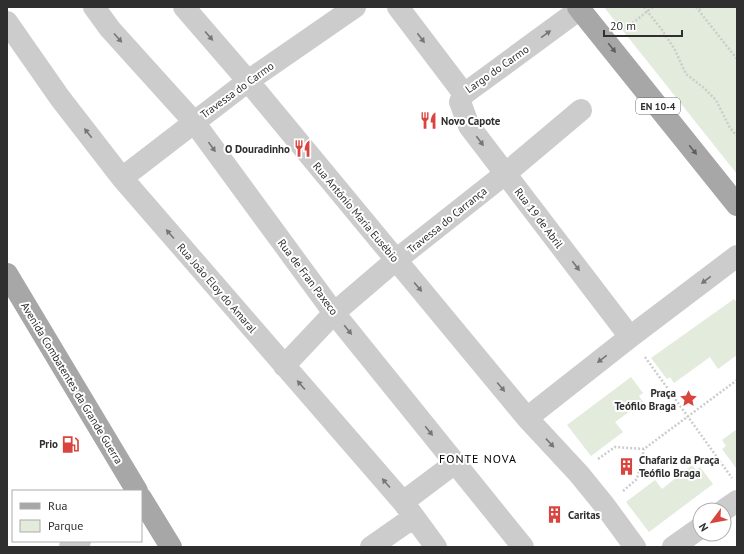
<svg xmlns="http://www.w3.org/2000/svg" width="744" height="554" font-family="'PT Sans',sans-serif">
	<style>
		.green { fill: #e3ebdd }
		.lines { fill: none; stroke-linecap: round; stroke-linejoin: round }
		.path { stroke: #ccc; stroke-width: 2.5; stroke-dasharray: 2 2; stroke-linecap: butt }
		.minor { stroke: #ccc; stroke-width: 22 }
		.major { stroke: #a7a7a7; stroke-width: 22 }
		.oneway { fill: #767676 }
		.oneway2 { fill: #5f5f5f }
		.labels { text-anchor: middle; dominant-baseline: central; stroke-width: 4; stroke-linejoin: round; paint-order: stroke }
		.shield { fill: #fff; stroke: #6d6d6d; stroke-width: 1 }
		.shield-label { font-size: 10px; font-weight: bold; fill: #2f2f2f }
		.street-label { font-size: 11px; fill: #2f2f2f; stroke: #fff }
		.poi-label { font-size: 11px; font-weight: bold; fill: #2f2f2f; stroke: #fff; text-anchor: start }
		.neighbourhood-label { font-size: 12px; letter-spacing: 1px; fill: #000; stroke: #fff }
	</style>
	<rect width="100%" height="100%" fill="#fff"/>
	<path class="green" d="M 604,7 L 737,7 L 737,174 Z
		M 734,299 L 737,303 L 737,355 L 718,369 L 710,357 L 674,383 L 670,377 L 667,379 L 651,358 Z
		M 631,377 L 643,393 L 639,396 L 643,402 L 615,422 L 623,432 L 591,456 L 567,425 Z
		M 737,429 L 737,467 L 736,468 L 722,449 L 726,446 L 722,440 Z
		M 692,465 L 696,470 L 700,467 L 713,484 L 649,532 L 626,502 L 655,480 L 662,489 Z"/>
	<g class="lines">
		<path class="path" d="M 644,7 L 662,30 L 675,50 L 686,74 L 704,88 L 716,100 L 730,128 L 737,136
			M 696,7 L 737,59
			M 699,10 L 703,7
			M 626,28 L 653,7
			M 645,357 L 732,478
			M 598,459 L 615,447 L 644,449 L 737,380
			M 623,491 L 637,479 L 644,449"/>
		<path class="minor" d="M 94,7 L 110,29 L 194,122 L 334,313 L 523,547
			M 184,7 L 248,81 L 527,418
			M 398,7 L 464,94 L 580,9
			M 7,22 L 60,98 L 122,178 L 403,502 L 436,547
			M 464,94 L 460,102 L 469,126 L 630,337
			M 122,178 L 248,81 L 355,7
			M 284,366 L 334,313 L 396,260 L 505,174 L 581,110
			M 403,502 L 455,463
			M 724,510 L 737,501
			M 70,547 L 80,541
			M 371,547 L 414,517
			M 635,547 L 605,506 L 579,474 L 527,418 L 630,337 L 737,256
			M 673,547 L 700,528"/>
		<path class="major" d="M 578,7 L 737,205
			M 7,274 L 137,491
			M 141,498 L 171,547"/>
	</g>
	<defs><path id="oneway-solid" d="M-6-.8H1V-3.2L6.5 0L1 3.2V.8H-6Z"/></defs>
	<g class="oneway">
		<use href="#oneway-solid" transform="translate(546 34) rotate(-36)"/>
		<use href="#oneway-solid" transform="translate(209 36) rotate(49)"/>
		<use href="#oneway-solid" transform="translate(118 38) rotate(48)"/>
		<use href="#oneway-solid" transform="translate(421 38) rotate(53)"/>
		<use href="#oneway-solid" transform="translate(88 133) rotate(-128)"/>
		<use href="#oneway-solid" transform="translate(480 141) rotate(53)"/>
		<use href="#oneway-solid" transform="translate(212 147) rotate(54)"/>
		<use href="#oneway-solid" transform="translate(170 234) rotate(-131)"/>
		<use href="#oneway-solid" transform="translate(576 266) rotate(53)"/>
		<use href="#oneway-solid" transform="translate(706 280) rotate(143)"/>
		<use href="#oneway-solid" transform="translate(418 287) rotate(50)"/>
		<use href="#oneway-solid" transform="translate(348 330) rotate(51)"/>
		<use href="#oneway-solid" transform="translate(602 359) rotate(142)"/>
		<use href="#oneway-solid" transform="translate(301 385) rotate(-131)"/>
		<use href="#oneway-solid" transform="translate(501 387) rotate(50)"/>
		<use href="#oneway-solid" transform="translate(429 431) rotate(51)"/>
		<use href="#oneway-solid" transform="translate(550 443) rotate(47)"/>
		<use href="#oneway-solid" transform="translate(386 483) rotate(-131)"/>
	</g>
	<g class="oneway2">
		<use href="#oneway-solid" transform="translate(612 48) rotate(51)"/>
		<use href="#oneway-solid" transform="translate(693 150) rotate(51)"/>
	</g>
	<defs>
		<symbol id="restaurant-bare" viewBox="-9 -9 18 18"><path d="M-5-6h1v4h1v-4h1v4h1v-4h1v5L-1.5 .5V6h-2V.5L-5-1ZM5-6V6H3V1.5H1.5Q1.5-4 5-6Z" fill="#d9443e" stroke="#fff" stroke-width="2.5" paint-order="stroke"/></symbol>
		<symbol id="sight-bare" viewBox="-9 -9 18 18"><path d="M0-6L1.8-2.2L6-1.7L2.9 1.2L3.7 5.4L0 3.3L-3.7 5.4L-2.9 1.2L-6-1.7L-1.8-2.2Z" fill="#d9443e" stroke="#fff" stroke-width="2.5" paint-order="stroke"/></symbol>
		<symbol id="fuel-bare" viewBox="-9 -9 18 18"><path d="M-5.5-6h7V0h2V4h1.3V-2.5L3-4.5l.8-.8L6-3V5H2.5V1h-1V6h-7ZM-4.2-4.7v3.2H.2V-4.7Z" fill="#d9443e" stroke="#fff" stroke-width="2.5" paint-order="stroke"/></symbol>
		<symbol id="building-bare" viewBox="-9 -9 18 18"><path d="M-4-6H4V6H1V3H-1V6H-4ZM-2.5-4.3h1.7v1.8h-1.7ZM.8-4.3h1.7v1.8H.8ZM-2.5-1h1.7V.8h-1.7ZM.8-1h1.7V.8H.8Z" fill="#d9443e" stroke="#fff" stroke-width="2.5" paint-order="stroke"/></symbol>
	</defs>
	<g fill-rule="evenodd">
		<use href="#restaurant-bare" x="416" y="108" width="25" height="25"/>
		<use href="#restaurant-bare" x="290" y="136" width="25" height="25"/>
		<use href="#sight-bare" x="676" y="386" width="25" height="25"/>
		<use href="#fuel-bare" x="58" y="432" width="25" height="25"/>
		<use href="#building-bare" x="614" y="454" width="25" height="25"/>
		<use href="#building-bare" x="542" y="502" width="25" height="25"/>
	</g>
	<g class="labels">
		<rect class="shield" x="636" y="98" width="44" height="16" rx="3"/>
		<g class="shield-label">
			<text x="658" y="106">EN 10-4</text>
		</g>
		<g class="street-label">
			<text transform="translate(497 69) rotate(-35)">Largo do Carmo</text>
			<text transform="translate(237 90) rotate(-36)">Travessa do Carmo</text>
			<text transform="translate(356 212) rotate(50)">Rua António Maria Eusébio</text>
			<text transform="translate(539 218) rotate(53)">Rua 19 de Abril</text>
			<text transform="translate(447 220) rotate(-39)">Travessa do Carrança</text>
			<text transform="translate(308 277) rotate(53)">Rua de Fran Paxeco</text>
			<text transform="translate(217 288) rotate(49)">Rua João Eloy do Amaral</text>
			<text transform="translate(72 383) rotate(59)">Avenida Combatentes da Grande Guerra</text>
		</g>
		<g class="poi-label">
			<text x="441" y="121">Novo Capote</text>
			<text x="290" y="149" text-anchor="end">O Douradinho</text>
			<text x="676" y="393" text-anchor="end">Praça<tspan x="676" dy="13">Teófilo Braga</tspan></text>
			<text x="58" y="444" text-anchor="end">Prio</text>
			<text x="639" y="460">Chafariz da Praça<tspan x="639" dy="13">Teófilo Braga</tspan></text>
			<text x="568" y="515">Caritas</text>
		</g>
		<g class="neighbourhood-label">
			<text x="478" y="458">FONTE NOVA</text>
		</g>
	</g>
	<rect width="744" height="554" fill="none" stroke="#2f2f2f" stroke-width="16"/>
	<rect x="12" y="490" width="130" height="52" fill="#ffffff" stroke="#acacac"/>
	<rect x="20" y="503" width="20" height="6" fill="#a7a7a7" stroke="#acacac"/>
	<text x="48" y="510" font-size="12" fill="#2f2f2f">Rua</text>
	<rect x="20" y="520" width="20" height="12" fill="#e3ebdd" stroke="#acacac"/>
	<text x="48" y="530" font-size="12" fill="#2f2f2f">Parque</text>
	<g transform="translate(712 522) rotate(238)"><circle r="19" fill="#ffffff" stroke="#acacac"/>
	<path d="M0-3L7 15L0 10L-7 15Z" fill="#d9443e"/>
	<text y="-6" font-size="11" font-weight="bold" text-anchor="middle" fill="#2f2f2f">N</text>
	</g>
	<path d="M604 30v6h78v-6" fill="none" stroke="#2f2f2f" stroke-width="2"/>
	<text x="610" y="30" font-size="12" fill="#2f2f2f" stroke="#ffffff" stroke-width="3" paint-order="stroke">20 m</text>
</svg>
